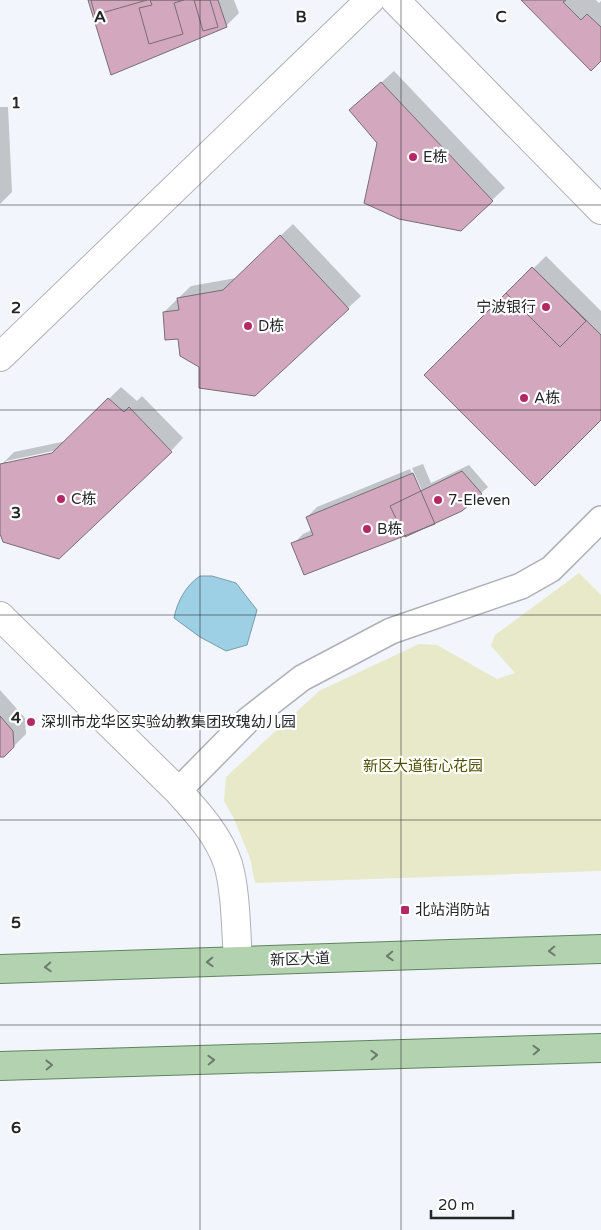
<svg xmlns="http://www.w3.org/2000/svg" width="601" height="1230" font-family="'Varela Round','Noto Sans SC',sans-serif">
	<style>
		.green { fill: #e7e9c9 }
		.water { fill: #9dd0e5; stroke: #799dac }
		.shadow { fill: #0003; fill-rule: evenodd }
		.building { fill: #d3a7be; stroke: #766f73 }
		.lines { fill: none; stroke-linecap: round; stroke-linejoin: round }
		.minor-casing { stroke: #afb1b8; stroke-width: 28 }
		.tertiary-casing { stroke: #afb1b8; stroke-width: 30 }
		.primary-casing { stroke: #60835e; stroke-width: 30 }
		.minor { stroke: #fff; stroke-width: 25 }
		.tertiary { stroke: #fff; stroke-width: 28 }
		.primary { stroke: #b3d3b0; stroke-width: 28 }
		.oneway { stroke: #6c7c6c }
		.grid { fill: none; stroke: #252628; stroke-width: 1; stroke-opacity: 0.55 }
		.poi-dot { fill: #b32966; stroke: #fff; stroke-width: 2 }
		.labels { text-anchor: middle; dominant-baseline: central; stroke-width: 4.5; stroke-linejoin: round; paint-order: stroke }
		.poi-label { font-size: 15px; fill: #252628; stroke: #fff; text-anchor: start }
		.park-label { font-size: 15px; fill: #4f4f00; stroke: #fff }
		.street-label { font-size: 15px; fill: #252628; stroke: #fff }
		.grid-label { font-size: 16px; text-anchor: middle; font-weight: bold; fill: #252628; stroke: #fff; stroke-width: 4.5; stroke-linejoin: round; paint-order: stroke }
	</style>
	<rect width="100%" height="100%" fill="#f2f5fc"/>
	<path class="green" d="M 579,573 L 601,595 L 601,871 L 255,883 L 250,858 L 234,819 L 224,801 L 226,777 L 319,691 L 419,644 L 437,645 L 497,679 L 515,673 L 491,646 L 495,635 Z"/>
	<path class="water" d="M 200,576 L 212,576 L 236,583 L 257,610 L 247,645 L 226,651 L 200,637 L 174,618 C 177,602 186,585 200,576 Z"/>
	<path class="shadow" d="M 89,0 L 234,0 L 239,13 L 226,26 Z
		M 522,0 L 596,0 L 599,3 L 601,1 L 601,59 Z
		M 394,71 L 505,188 L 461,229 L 351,110 Z
		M 0,107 L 8,107 L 12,192 L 0,204 Z
		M 293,224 L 361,296 L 254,394 L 201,367 L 179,338 L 164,312 L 191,286 L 236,278 Z
		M 546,256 L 601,311 L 601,418 L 426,375 Z
		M 121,387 L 137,401 L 142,396 L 183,438 L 171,451 L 0,530 L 1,465 L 14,452 L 66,441 ZM 58,450 L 59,452 L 6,464 L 6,461 Z
		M 423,464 L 431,483 L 469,465 L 488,487 L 481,493 L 436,522 L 412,468 Z
		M 410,469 L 434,523 L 293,544 L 303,534 L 312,530 L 307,517 L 317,507 Z
		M 0,690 L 25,718 L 26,734 L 4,756 L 0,756 Z"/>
	<path class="building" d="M 88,0 L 218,0 L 227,27 L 111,75 Z
		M 91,0 L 147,0 L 95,15 Z
		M 150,0 L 184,0 L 174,3 L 183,34 L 149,44 L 139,8 L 152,5 Z
		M 194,0 L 210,0 L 218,27 L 203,31 Z
		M 521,0 L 566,0 L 563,2 L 581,20 L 587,14 L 601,27 L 601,61 L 591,71 Z
		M 381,82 L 493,201 L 461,231 L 399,219 L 364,203 L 377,143 L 349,110 Z
		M 280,235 L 349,309 L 255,396 L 199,388 L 199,367 L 180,356 L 178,339 L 165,340 L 163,312 L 179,310 L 177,298 L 223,290 Z
		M 532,267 L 601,335 L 601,420 L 535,486 L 424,375 Z
		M 532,267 L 586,321 L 560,347 L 506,293 Z
		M 108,398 L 124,412 L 129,407 L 172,452 L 59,559 L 3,542 L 0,534 L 0,464 L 52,453 Z
		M 462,471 L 482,494 L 462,511 L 405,537 L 390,506 Z
		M 413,473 L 435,524 L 304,575 L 291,543 L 313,535 L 306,517 Z
		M 0,716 L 13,731 L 14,747 L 4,757 L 0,757 Z"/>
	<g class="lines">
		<defs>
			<path id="minor" d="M 178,791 L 248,720 L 302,678 L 391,631 L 521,586 L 551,569 L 601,519"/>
			<path id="tertiary" d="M 395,0 L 601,210
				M 0,357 L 370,0
				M 0,616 L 178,791 C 198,813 219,836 228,864 C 236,891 236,932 238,961"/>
			<path id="primary" d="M 0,969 L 601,949
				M 0,1066 L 601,1048"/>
		</defs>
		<use href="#minor" class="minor-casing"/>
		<use href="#tertiary" class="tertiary-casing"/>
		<use href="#primary" class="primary-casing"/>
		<use href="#minor" class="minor"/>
		<use href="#tertiary" class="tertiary"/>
		<use href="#primary" class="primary"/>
	</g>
	<defs><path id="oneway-chevron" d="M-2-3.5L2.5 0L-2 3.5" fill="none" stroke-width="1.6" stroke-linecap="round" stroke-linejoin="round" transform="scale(1.25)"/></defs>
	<g class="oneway">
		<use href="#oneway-chevron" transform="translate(552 951) rotate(178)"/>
		<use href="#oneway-chevron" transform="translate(390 956) rotate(178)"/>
		<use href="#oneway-chevron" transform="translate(210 962) rotate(178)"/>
		<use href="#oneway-chevron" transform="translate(48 967) rotate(177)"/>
		<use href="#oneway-chevron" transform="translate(536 1050) rotate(-2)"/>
		<use href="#oneway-chevron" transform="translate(374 1055) rotate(-2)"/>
		<use href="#oneway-chevron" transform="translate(211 1060) rotate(-2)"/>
		<use href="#oneway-chevron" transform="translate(49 1065) rotate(-1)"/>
	</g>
	<path class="grid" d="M 200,0 L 200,1230M 401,0 L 401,1230M 0,205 L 601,205M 0,410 L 601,410M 0,615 L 601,615M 0,820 L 601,820M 0,1025 L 601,1025"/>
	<g class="poi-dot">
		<circle cx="413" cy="157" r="5"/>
		<circle cx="546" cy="307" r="5"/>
		<circle cx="248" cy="326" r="5"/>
		<circle cx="524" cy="398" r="5"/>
		<circle cx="61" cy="499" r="5"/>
		<circle cx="438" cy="500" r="5"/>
		<circle cx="367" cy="529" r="5"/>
		<circle cx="31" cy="722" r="5"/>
		<rect x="400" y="905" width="10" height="10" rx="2.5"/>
	</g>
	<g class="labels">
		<g class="poi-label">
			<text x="423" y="157">E栋</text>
			<text x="536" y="307" text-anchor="end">宁波银行</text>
			<text x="258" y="326">D栋</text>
			<text x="534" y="398">A栋</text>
			<text x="71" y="499">C栋</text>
			<text x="448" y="500">7-Eleven</text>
			<text x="377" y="529">B栋</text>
			<text x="41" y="722">深圳市龙华区实验幼教集团玫瑰幼儿园</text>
			<text x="415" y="910">北站消防站</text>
		</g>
		<g class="park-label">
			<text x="423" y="766">新区大道街心花园</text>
		</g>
		<g class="street-label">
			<text transform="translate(300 959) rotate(-2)">新区大道</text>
		</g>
	</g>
	<g class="grid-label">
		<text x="100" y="22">A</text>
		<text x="301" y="22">B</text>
		<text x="501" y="22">C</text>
		<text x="16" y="108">1</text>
		<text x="16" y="313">2</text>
		<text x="16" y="518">3</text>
		<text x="16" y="723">4</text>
		<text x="16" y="928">5</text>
		<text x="16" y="1133">6</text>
	</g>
	<path d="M431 1210v8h82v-8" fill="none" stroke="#252628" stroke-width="2.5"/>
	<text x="438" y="1210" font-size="15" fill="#252628" stroke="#ffffff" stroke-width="4" paint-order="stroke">20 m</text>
</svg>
